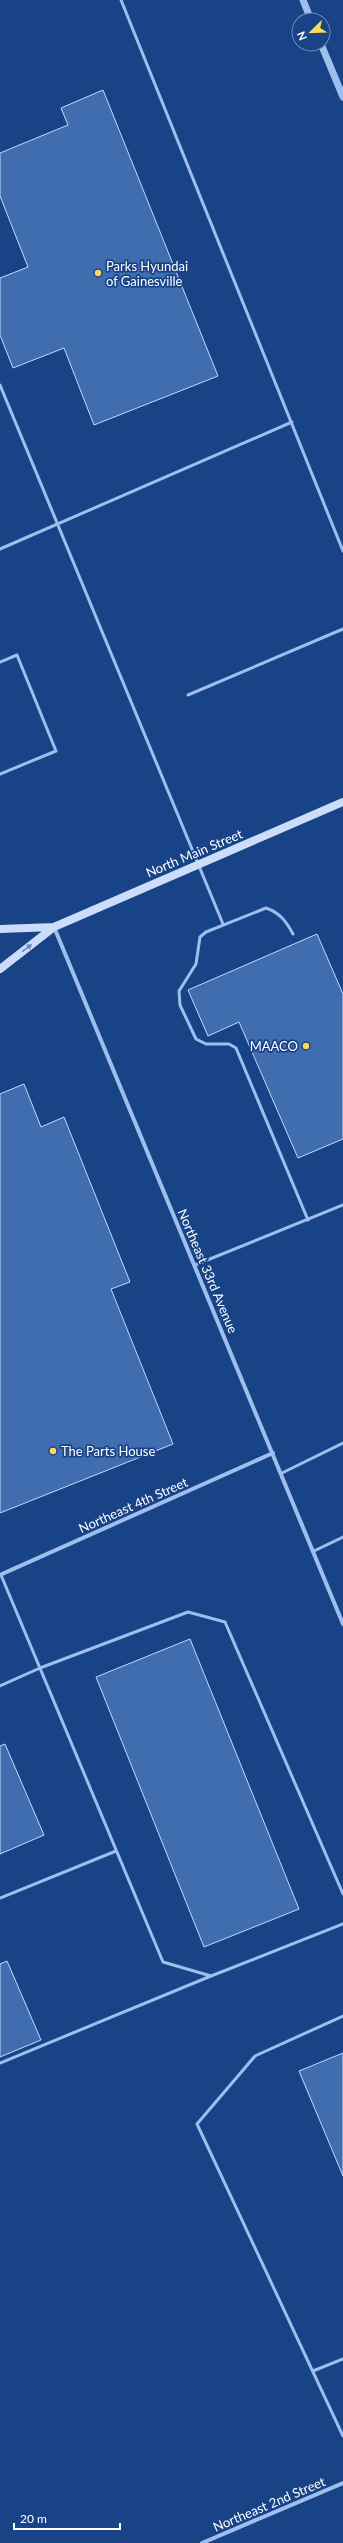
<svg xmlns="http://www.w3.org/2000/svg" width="343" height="2543" font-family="Lato,sans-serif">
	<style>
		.building { fill: #406db0; stroke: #c4dafa }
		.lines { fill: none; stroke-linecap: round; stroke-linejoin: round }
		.service { stroke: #9ebeed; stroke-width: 3 }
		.minor { stroke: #9ebeed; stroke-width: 4 }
		.tertiary { stroke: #9ebeed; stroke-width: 7 }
		.secondary { stroke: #cbddf9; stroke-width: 8 }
		.oneway { fill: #6988ba }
		.poi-dot { fill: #ffd75a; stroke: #184387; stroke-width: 1.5 }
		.labels { text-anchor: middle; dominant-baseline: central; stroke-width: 3.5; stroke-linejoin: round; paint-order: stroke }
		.poi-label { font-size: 13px; fill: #fff; stroke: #184387; text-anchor: start }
		.street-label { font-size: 13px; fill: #fff; stroke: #184387 }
	</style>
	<rect width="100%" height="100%" fill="#184387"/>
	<path class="building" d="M 103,90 L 218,376 L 94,425 L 64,348 L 13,368 L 0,335 L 0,278 L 28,267 L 0,196 L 0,153 L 68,125 L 61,108 Z
		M 317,934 L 343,994 L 343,1139 L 298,1158 L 239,1022 L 208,1036 L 188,990 Z
		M 24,1084 L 41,1127 L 64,1117 L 130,1282 L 111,1289 L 173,1444 L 0,1513 L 0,1094 Z
		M 190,1639 L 299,1909 L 204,1947 L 96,1677 Z
		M 5,1744 L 44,1835 L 0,1854 L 0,1746 Z
		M 7,1961 L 41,2040 L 0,2057 L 0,1964 Z
		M 343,2053 L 343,2176 L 299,2071 Z"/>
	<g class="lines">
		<path class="service" d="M 121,0 L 343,551
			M 0,385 L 223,924
			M 0,549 L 292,422
			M 0,662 L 17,655 L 56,751 L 0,774
			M 188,695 L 343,629
			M 293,934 C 286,921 280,913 266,908 L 206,932 L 200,937 L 196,964 L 179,991 L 180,1005 L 196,1039 L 206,1044 L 229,1044 L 236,1048 L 308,1220
			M 195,1265 L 343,1205
			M 282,1473 L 343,1443
			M 314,1551 L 343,1537
			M 1,1575 L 163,1962 L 211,1976 L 343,1924
			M 0,1686 L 40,1668 L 188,1612 L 225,1622 L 343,1894
			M 0,1898 L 116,1851
			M 343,2016 L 255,2056 L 197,2124 L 343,2436
			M 0,2063 L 211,1976
			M 313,2371 L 343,2359"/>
		<path class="minor" d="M 54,927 L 343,1624
			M 0,1575 L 273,1453
			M 202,2543 L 343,2483"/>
		<path class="tertiary" d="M 303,0 L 311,20
			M 321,44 L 343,97"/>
		<path class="secondary" d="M 0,929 L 54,927
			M 0,969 L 54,927 L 343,802"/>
	</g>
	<defs><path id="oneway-solid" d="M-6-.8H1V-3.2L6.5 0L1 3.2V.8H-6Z"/></defs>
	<use class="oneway" href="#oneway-solid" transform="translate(27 948) rotate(-38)"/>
	<g class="poi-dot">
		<circle cx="98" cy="273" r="4"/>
		<circle cx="306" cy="1046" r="4"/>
		<circle cx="53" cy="1451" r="4"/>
	</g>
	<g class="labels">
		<g class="poi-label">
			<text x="106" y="266">Parks Hyundai<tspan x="106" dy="15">of Gainesville</tspan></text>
			<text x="298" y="1046" text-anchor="end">MAACO</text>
			<text x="61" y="1451">The Parts House</text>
		</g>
		<g class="street-label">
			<text transform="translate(194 853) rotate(-23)">North Main Street</text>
			<text transform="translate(208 1271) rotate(67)">Northeast 33rd Avenue</text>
			<text transform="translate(133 1505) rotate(-24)">Northeast 4th Street</text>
			<text transform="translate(269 2504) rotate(-23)">Northeast 2nd Street</text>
		</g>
	</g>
	<g transform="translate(311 32) rotate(247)"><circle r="19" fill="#184387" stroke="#748eb7"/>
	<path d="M0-3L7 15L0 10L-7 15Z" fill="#ffd75a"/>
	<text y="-6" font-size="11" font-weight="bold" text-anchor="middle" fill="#ffffff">N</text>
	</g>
	<path d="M14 2523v6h106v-6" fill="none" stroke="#ffffff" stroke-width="2"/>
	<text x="20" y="2523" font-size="12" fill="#ffffff" stroke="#184387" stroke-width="3" paint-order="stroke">20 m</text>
</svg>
